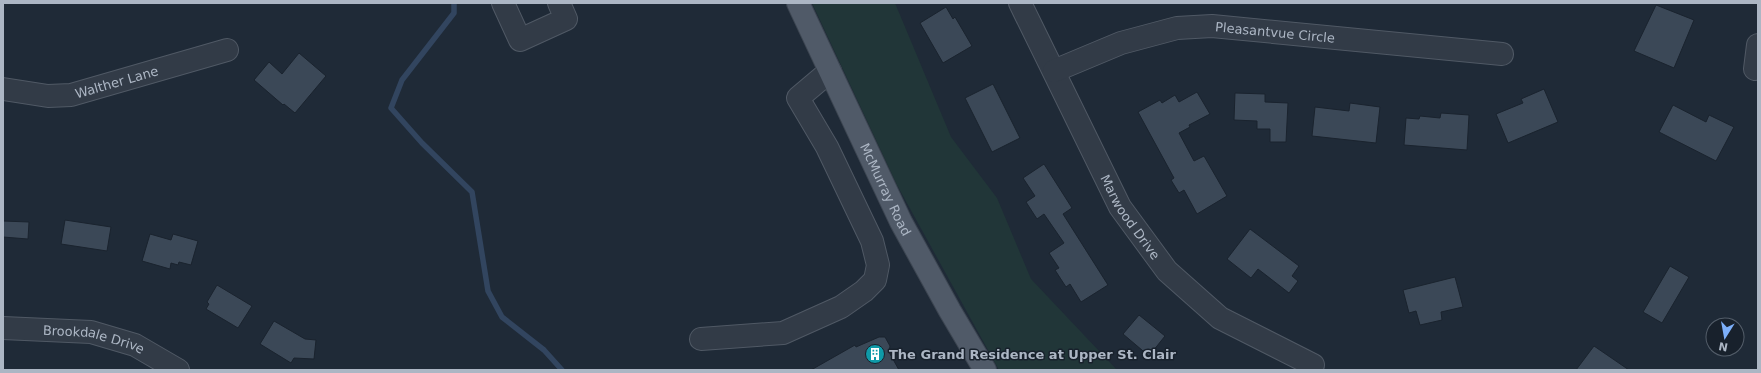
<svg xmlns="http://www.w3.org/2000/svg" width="1761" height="373" font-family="'DejaVu Sans',sans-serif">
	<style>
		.green { fill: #213638 }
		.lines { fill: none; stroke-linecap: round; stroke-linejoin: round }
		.stream { stroke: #32455f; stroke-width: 5.5 }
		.building { fill: #3b4857; stroke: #1a232e }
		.minor-casing { stroke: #505965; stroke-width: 24 }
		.major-casing { stroke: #3c4551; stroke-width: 24 }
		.minor { stroke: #323b47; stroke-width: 22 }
		.major { stroke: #505a68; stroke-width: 22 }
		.labels { text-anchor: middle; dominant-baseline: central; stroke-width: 3; stroke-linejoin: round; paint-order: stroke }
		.street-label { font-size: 13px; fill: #acb6c4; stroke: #18212c }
		.poi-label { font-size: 13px; font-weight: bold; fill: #acb6c4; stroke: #18212c; text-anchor: start }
	</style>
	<rect width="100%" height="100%" fill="#1f2a37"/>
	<path class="green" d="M 812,3 L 895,3 L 951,137 L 997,198 L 1031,279 L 1117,370 L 999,370 L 897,185 Z"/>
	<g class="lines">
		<path class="stream" d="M 454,3 L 454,13 L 402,80 L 391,108 L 422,143 L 472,192 L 488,291 L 502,317 L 544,350 L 562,370"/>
	</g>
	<path class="building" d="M 1656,5 L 1694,20 L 1674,68 L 1634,51 Z
		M 946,7 L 953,19 L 955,17 L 972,46 L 943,63 L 920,23 Z
		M 299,53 L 326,76 L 295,113 L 284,104 L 283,105 L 254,80 L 269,62 L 282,74 Z
		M 993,84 L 1020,138 L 992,152 L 965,98 Z
		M 1544,89 L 1558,122 L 1508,143 L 1496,114 L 1523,103 L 1521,99 Z
		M 1197,92 L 1210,114 L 1189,125 L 1190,127 L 1179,133 L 1194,161 L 1204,156 L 1227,196 L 1197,214 L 1184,190 L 1179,193 L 1171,180 L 1174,178 L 1138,112 L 1160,100 L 1162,103 L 1175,95 L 1179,102 Z
		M 1235,93 L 1265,94 L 1265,102 L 1288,103 L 1286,142 L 1270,142 L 1270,129 L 1257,129 L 1257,121 L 1234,120 Z
		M 1350,103 L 1380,107 L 1376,143 L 1312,136 L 1315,107 L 1349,111 Z
		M 1673,105 L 1706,122 L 1709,115 L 1734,127 L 1716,161 L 1659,132 Z
		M 1441,113 L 1469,115 L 1467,150 L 1404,145 L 1406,118 L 1419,119 L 1420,116 L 1440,118 Z
		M 1044,164 L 1072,208 L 1063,214 L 1108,285 L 1081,302 L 1070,284 L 1066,287 L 1055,270 L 1059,268 L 1049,253 L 1064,243 L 1044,214 L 1037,219 L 1026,202 L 1035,196 L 1023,178 Z
		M 65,220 L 111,227 L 107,251 L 61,244 Z
		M 3,221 L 29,222 L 28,239 L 3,237 Z
		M 1250,229 L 1299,266 L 1292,276 L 1298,281 L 1289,293 L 1258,269 L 1251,278 L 1227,259 Z
		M 150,234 L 171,240 L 173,234 L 198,241 L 191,265 L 179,262 L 178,265 L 171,263 L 170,269 L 142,261 Z
		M 1670,266 L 1689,277 L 1662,323 L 1643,312 Z
		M 1455,277 L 1463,307 L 1441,312 L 1442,320 L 1420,325 L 1416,311 L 1409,313 L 1403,290 Z
		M 217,285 L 252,306 L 238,328 L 206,309 L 209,304 L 207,302 Z
		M 1139,315 L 1165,336 L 1149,356 L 1123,334 Z
		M 274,321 L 305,339 L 316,340 L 314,359 L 294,358 L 291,363 L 260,344 Z
		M 879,337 L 885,337 L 890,346 L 889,352 L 899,370 L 811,370 L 855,345 L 856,347 Z
		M 1594,346 L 1629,370 L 1576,370 Z"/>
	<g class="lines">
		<defs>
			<g id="minor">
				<path d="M 503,3 L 520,40 L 566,19 L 559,3"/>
				<path id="s1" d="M 1020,3 L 1120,207 L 1167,271 L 1220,318 L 1313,365"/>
				<path d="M 1755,69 L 1758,45"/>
				<path id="s2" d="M 1054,71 L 1121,43 L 1177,28 L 1212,26 L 1502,54"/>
				<path id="s3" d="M 3,89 L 48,96 L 71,95 L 227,50"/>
				<path id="s4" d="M 3,328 L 91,332 L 135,345 L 178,370"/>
				<path d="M 701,339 L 783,333 L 841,307 L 864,291 L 875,280 L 878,265 L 872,241 L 827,147 L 798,98 L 830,71"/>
			</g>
			<g id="major">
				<path id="s5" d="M 798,3 L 901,222 L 950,311 L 985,370"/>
			</g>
		</defs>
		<use href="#minor" class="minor-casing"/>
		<use href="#major" class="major-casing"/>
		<use href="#minor" class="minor"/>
		<use href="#major" class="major"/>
	</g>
	<defs>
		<symbol id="building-disc" viewBox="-11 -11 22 22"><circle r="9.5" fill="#0f9aa8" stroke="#18212c"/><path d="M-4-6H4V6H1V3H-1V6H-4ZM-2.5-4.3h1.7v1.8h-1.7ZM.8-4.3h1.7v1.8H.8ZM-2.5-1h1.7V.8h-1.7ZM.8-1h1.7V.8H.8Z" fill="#fff"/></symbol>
	</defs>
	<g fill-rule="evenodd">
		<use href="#building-disc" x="864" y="343" width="22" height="22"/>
	</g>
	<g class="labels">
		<g class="street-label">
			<text stroke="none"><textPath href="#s2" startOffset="229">Pleasantvue Circle</textPath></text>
			<text stroke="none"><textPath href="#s3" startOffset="116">Walther Lane</textPath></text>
			<text stroke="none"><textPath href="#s5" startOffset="206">McMurray Road</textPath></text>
			<text stroke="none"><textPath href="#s1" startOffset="241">Marwood Drive</textPath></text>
			<text stroke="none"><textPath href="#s4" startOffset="92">Brookdale Drive</textPath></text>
		</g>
		<g class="poi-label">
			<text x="889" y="354">The Grand Residence at Upper St. Clair</text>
		</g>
	</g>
	<rect width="1761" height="373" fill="none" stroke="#acb6c4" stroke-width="8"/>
	<g transform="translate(1725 337) rotate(191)"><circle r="19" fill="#18212c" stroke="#535d69"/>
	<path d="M0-3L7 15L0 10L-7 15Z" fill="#7caffa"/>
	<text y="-6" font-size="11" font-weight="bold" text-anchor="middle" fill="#acb6c4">N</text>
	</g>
</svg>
